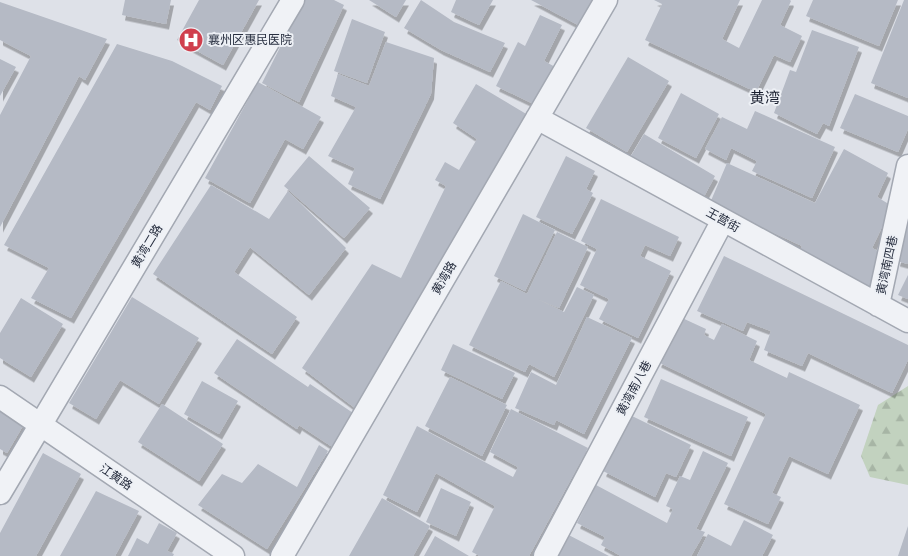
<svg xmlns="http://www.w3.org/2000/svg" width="908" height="556" font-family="Figtree,'Noto Sans SC',sans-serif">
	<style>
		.forest { fill: url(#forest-firs) }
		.building { fill: #b5bac5; filter: url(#shadow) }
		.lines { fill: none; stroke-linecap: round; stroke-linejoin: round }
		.minor-casing { stroke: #a3a8b2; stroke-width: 25 }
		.minor { stroke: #f0f2f6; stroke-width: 22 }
		.labels { text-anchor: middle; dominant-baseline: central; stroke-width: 4; stroke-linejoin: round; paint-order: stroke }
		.poi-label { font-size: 12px; fill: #272e3f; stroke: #edf0f5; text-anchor: start }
		.street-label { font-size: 12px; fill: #272e3f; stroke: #edf0f5 }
		.quarter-label { font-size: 15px; fill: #191f2f; stroke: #edf0f5 }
	</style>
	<defs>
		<pattern id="forest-firs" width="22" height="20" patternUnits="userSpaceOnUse" patternTransform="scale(1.25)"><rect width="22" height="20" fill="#c2d2bf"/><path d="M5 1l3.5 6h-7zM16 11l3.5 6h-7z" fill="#a7b5a5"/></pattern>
		<filter id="shadow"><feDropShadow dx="3" dy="5.5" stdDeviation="0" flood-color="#0004"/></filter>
	</defs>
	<rect width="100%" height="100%" fill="#dee1e8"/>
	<path class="forest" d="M 908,386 L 908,485 L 870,477 L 861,456 L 878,405 Z"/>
	<path class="building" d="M 125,0 L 171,0 L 166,24 L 122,15 Z
		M 199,0 L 259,0 L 223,65 L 177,40 Z
		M 304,0 L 334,0 L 344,5 L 299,102 L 262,83 Z
		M 369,0 L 406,0 L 396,17 Z
		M 421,0 L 454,22 L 505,43 L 490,72 L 441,50 L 404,28 Z
		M 456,0 L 493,0 L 479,25 L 451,12 Z
		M 531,0 L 597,0 L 582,27 Z
		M 654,0 L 740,0 L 722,39 L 739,48 L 762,0 L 790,0 L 791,1 L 780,25 L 802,36 L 790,62 L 774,55 L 756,92 L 645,40 L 662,4 Z
		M 813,0 L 898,0 L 879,46 L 806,16 Z
		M 904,0 L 908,0 L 908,98 L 871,83 Z
		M 0,2 L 107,39 L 85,80 L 79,76 L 0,227 L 0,115 L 31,56 L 0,40 Z
		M 540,15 L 562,25 L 544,61 L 559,69 L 540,107 L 496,86 L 518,42 L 525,46 Z
		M 352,19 L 385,32 L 367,83 L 334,71 Z
		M 812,30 L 859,47 L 829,126 L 823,123 L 817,134 L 774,113 L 790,70 L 796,72 Z
		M 386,42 L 434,58 L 431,94 L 380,199 L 348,184 L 355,168 L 328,156 L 356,107 L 331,96 L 338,74 L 369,86 Z
		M 117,44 L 172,61 L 222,86 L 210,110 L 196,102 L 71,318 L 31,298 L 49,268 L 4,245 Z
		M 628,57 L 669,81 L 627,152 L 586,128 Z
		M 0,59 L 16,67 L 0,96 Z
		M 258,82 L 321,117 L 303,149 L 285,139 L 250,203 L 205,178 Z
		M 476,84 L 533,118 L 359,411 L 302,368 L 372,264 L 401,278 L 446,186 L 435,180 L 445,162 L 459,170 L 477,139 L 453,123 Z
		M 681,93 L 719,114 L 696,158 L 658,138 Z
		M 855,94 L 908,116 L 908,129 L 898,152 L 840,128 Z
		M 755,111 L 835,147 L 812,198 L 752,171 L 757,161 L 731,148 L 726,160 L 705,149 L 722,117 L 747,129 Z
		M 644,134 L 715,176 L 701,202 L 628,161 Z
		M 844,149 L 888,173 L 877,197 L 892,206 L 872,248 L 884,254 L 868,290 L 800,251 L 802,246 L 710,203 L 727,163 L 815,203 Z
		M 309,156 L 370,208 L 344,238 L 284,186 Z
		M 566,156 L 595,171 L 586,189 L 593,193 L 572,234 L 536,217 Z
		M 211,185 L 269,219 L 288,191 L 346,248 L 309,295 L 250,247 L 234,272 L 297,317 L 272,354 L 153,274 Z
		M 601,199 L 679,237 L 670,256 L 645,245 L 640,256 L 671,271 L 638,338 L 599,319 L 609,299 L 580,285 L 597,249 L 581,241 Z
		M 523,214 L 555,230 L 525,291 L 494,276 Z
		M 907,222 L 908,222 L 908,264 L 897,261 Z
		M 557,232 L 588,247 L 559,308 L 537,299 L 564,312 L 577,287 L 594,295 L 554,377 L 529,364 L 525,372 L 469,345 L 501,281 L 527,294 Z
		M 724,256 L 908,345 L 908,360 L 892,393 L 808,353 L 802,366 L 764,350 L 771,331 L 747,322 L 743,331 L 697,311 Z
		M 908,275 L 908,299 L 898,295 Z
		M 132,297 L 199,338 L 159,404 L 120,380 L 96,419 L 69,403 Z
		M 21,298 L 63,324 L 31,377 L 0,358 L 0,333 Z
		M 587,317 L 632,338 L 584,434 L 556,420 L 554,425 L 515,408 L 531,372 L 556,385 Z
		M 680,317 L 706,329 L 704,335 L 714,340 L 722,324 L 757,341 L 749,360 L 787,378 L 789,372 L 860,405 L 828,474 L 789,456 L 772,493 L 781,497 L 768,524 L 724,504 L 766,414 L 658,362 Z
		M 237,339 L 308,387 L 310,384 L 359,417 L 337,450 L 299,425 L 297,429 L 214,373 Z
		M 453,344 L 515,373 L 502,399 L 441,370 Z
		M 450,377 L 507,405 L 482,456 L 425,426 Z
		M 661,379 L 748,417 L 731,456 L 644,417 Z
		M 202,381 L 238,401 L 219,434 L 184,414 Z
		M 162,404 L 223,444 L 199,481 L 138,442 Z
		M 511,409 L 588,448 L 529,556 L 480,556 L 472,552 L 495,506 L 436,473 L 417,512 L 383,495 L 417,426 L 513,477 L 518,467 L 490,452 Z
		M 0,410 L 24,424 L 7,453 L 0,449 Z
		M 630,415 L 691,445 L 676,477 L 666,473 L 655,497 L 603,471 Z
		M 319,445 L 328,451 L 267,549 L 198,505 L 222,474 L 242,483 L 258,464 L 297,487 Z
		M 703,451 L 728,463 L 696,529 L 705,532 L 691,556 L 621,556 L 601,545 L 605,537 L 577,523 L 596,485 L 667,523 L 673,509 L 666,506 L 680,476 L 690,480 Z
		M 43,453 L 81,474 L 36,556 L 0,556 L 0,533 Z
		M 441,488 L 471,502 L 456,536 L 426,522 Z
		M 96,491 L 139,511 L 115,556 L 60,556 Z
		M 382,498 L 430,526 L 413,556 L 349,556 Z
		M 744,520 L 773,535 L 762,556 L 697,556 L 708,534 L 731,546 Z
		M 159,523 L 177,533 L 167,551 L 174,554 L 173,556 L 128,556 L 137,538 L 148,544 Z
		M 908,526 L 908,556 L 898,556 Z
		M 561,531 L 609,556 L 548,556 Z
		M 435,536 L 469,556 L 424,556 Z"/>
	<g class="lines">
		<defs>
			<path id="minor" d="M 537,118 L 908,321
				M 878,305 L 908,166
				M 0,397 L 233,556
				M 0,493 L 293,0
				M 282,556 L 606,0
				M 545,556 L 723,220"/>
		</defs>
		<use href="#minor" class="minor-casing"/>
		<use href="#minor" class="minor"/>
	</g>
	<defs>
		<symbol id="hospital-disc" viewBox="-11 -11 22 22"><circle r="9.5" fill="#d03f4d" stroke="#edf0f5"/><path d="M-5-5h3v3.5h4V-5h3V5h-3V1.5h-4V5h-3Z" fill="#fff"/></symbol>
	</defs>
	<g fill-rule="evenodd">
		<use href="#hospital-disc" x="177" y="26" width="28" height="28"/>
	</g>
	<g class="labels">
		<g class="poi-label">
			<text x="208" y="40">襄州区惠民医院</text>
		</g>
		<g class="street-label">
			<text transform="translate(723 220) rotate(29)">王营街</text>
			<text transform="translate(147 246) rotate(-59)">黄湾二路</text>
			<text transform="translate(887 265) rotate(-78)">黄湾南四巷</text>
			<text transform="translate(444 278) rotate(-60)">黄湾路</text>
			<text transform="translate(634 388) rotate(-62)">黄湾南八巷</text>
			<text transform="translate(116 477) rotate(34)">江黄路</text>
		</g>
		<g class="quarter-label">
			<text x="765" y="98">黄湾</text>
		</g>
	</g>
</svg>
